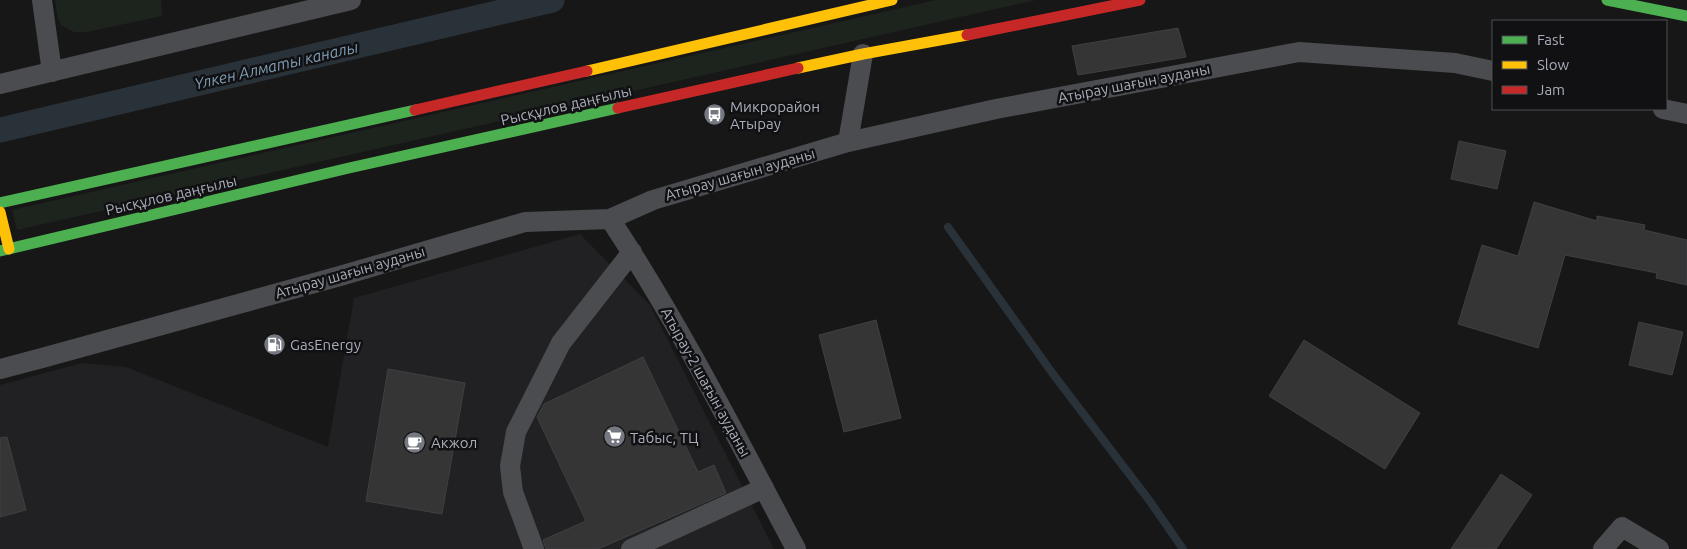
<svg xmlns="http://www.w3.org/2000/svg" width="1687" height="549" font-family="Ubuntu,sans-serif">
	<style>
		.built { fill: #212123 }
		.green { fill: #1d241e }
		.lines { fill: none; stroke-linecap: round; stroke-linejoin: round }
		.stream { stroke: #2a3239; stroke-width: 8 }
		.canal { stroke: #2a3239; stroke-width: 25 }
		.building { fill: #353536; stroke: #3f4043 }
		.street { stroke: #4b4c50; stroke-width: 20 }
		.fast { stroke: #4caf50; stroke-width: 11 }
		.slow { stroke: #ffc107; stroke-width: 11 }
		.jam { stroke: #c62828; stroke-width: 11 }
		.labels { text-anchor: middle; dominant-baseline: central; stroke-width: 5; stroke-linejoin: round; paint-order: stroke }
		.street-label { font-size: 15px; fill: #a8adb8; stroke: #111113 }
		.poi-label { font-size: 15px; fill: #a8adb8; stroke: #111113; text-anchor: start }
		.water-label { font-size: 16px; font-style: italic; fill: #7f9bb3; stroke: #111113 }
	</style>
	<rect width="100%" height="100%" fill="#171717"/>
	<path class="built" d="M 580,234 L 650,305 L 774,549 L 0,549 L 0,385 L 82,363 L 126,367 L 328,447 L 354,298 Z"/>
	<path class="green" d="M 55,0 L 161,0 L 162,16 L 87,32 L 74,32 L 61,25 L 57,15 Z
		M 936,0 L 1036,0 L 17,230 L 12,210 Z"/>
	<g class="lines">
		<path class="stream" d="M 948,227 L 1053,374 L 1149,500 L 1183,549"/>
		<path class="canal" d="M 0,130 L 552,0"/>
	</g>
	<path class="building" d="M 1178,28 L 1186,57 L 1078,75 L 1072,46 Z
		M 1459,141 L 1506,151 L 1497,189 L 1451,179 Z
		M 1534,202 L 1597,221 L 1597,216 L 1645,225 L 1644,230 L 1687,240 L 1687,285 L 1656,278 L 1657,273 L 1565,255 L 1538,348 L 1458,324 L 1482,245 L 1518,256 Z
		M 876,320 L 901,418 L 844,432 L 819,335 Z
		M 1639,322 L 1683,332 L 1672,375 L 1629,365 Z
		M 1304,340 L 1420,413 L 1385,469 L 1269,396 Z
		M 643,357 L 698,472 L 714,465 L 726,493 L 598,549 L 546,549 L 543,540 L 586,521 L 537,417 L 544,404 Z
		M 388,369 L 465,383 L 442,514 L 366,501 Z
		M 7,437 L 26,510 L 0,517 L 0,438 Z
		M 1501,474 L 1532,495 L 1496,549 L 1451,549 Z"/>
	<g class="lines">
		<path class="street" d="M 42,0 L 52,72
			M 0,84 L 351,0
			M 1663,109 L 1687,114
			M 848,142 L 863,54
			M 610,219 C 680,325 737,438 796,549
			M 0,369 L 42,358 L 340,276 L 525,222 L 610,219 L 653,200 L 848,142 L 996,109 L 1299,52 L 1455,63 L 1493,71
			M 534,549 L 513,492 L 510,466 L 516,432 L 561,343 L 632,252
			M 631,549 L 764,488
			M 1603,549 L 1622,527 L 1659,549"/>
		<path class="fast" d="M 1607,0 L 1687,16
			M 0,203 L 415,110
			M 0,251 L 349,168 L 618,108"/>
		<path class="slow" d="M 798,68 L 863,54 L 967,35
			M 587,71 L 892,0
			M 0,212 L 9,249"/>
		<path class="jam" d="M 967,35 L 1140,0
			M 618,108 L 798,68
			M 415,110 L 587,71"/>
	</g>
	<defs>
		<symbol id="bus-disc" viewBox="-11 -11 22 22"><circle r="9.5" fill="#757880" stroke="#111113"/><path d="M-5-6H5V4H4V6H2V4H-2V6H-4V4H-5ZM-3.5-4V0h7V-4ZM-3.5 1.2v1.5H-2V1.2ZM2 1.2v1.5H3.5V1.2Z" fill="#fff"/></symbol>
		<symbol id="fuel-disc" viewBox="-11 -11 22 22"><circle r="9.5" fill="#757880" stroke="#111113"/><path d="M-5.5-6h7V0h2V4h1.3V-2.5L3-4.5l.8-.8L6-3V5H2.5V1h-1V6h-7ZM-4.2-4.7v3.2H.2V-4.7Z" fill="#fff"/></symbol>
		<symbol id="supermarket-disc" viewBox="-11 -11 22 22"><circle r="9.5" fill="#757880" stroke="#111113"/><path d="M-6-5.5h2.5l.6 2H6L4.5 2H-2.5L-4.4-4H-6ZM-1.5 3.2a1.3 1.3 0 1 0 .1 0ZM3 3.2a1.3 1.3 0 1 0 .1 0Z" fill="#fff"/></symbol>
		<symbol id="cafe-disc" viewBox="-11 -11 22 22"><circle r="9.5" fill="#757880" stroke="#111113"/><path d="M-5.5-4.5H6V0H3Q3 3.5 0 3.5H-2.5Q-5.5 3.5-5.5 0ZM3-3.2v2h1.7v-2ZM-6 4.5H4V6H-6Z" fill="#fff"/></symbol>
	</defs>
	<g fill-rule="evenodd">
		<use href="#bus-disc" x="702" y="102" width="25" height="25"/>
		<use href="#fuel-disc" x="262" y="332" width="25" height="25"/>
		<use href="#supermarket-disc" x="602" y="424" width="25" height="25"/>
		<use href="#cafe-disc" x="402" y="430" width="25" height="25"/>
	</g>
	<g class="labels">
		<g class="street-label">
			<text transform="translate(1134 83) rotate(-11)">Атырау шағын ауданы</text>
			<text transform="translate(566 105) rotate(-13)">Рысқұлов даңғылы</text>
			<text transform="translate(740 174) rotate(-16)">Атырау шағын ауданы</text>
			<text transform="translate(171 195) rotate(-13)">Рысқұлов даңғылы</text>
			<text transform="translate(350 272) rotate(-16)">Атырау шағын ауданы</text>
			<text transform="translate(706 382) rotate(61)">Атырау-2 шағын ауданы</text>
		</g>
		<g class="poi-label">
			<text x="730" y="106">Микрорайон<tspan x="730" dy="17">Атырау</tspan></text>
			<text x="290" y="344">GasEnergy</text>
			<text x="630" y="437">Табыс, ТЦ</text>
			<text x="431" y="442">Акжол</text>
		</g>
		<g class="water-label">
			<text transform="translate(276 65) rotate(-13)">Үлкен Алматы каналы</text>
		</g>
	</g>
	<rect x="1492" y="20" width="175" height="90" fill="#111113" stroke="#4d4f55"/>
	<rect x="1502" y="36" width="25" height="8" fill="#4caf50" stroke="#4d4f55"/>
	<text x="1537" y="45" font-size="15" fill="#a8adb8">Fast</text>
	<rect x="1502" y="61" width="25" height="8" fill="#ffc107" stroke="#4d4f55"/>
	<text x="1537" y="70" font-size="15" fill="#a8adb8">Slow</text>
	<rect x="1502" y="86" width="25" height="8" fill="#c62828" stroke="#4d4f55"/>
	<text x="1537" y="95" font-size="15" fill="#a8adb8">Jam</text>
</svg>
